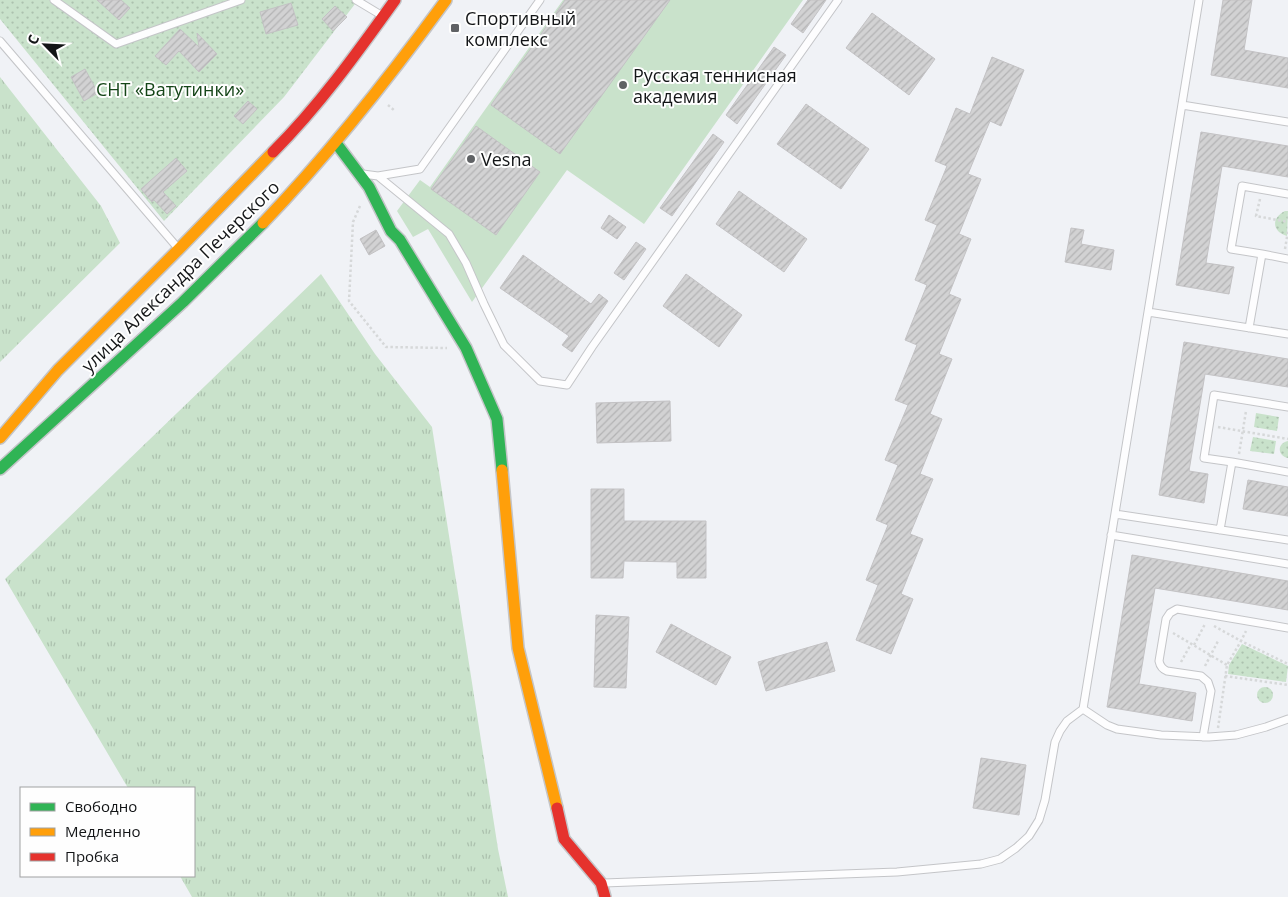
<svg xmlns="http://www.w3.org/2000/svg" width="1288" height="897" font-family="'Open Sans',sans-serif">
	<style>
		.grass { fill: url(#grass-tufts) }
		.park { fill: url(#park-dots) }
		.pitch { fill: #c9e2cb }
		.building { fill: url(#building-hatch); stroke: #c3c2c4 }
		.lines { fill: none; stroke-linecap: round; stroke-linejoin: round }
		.lane-casing { stroke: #c4c5c8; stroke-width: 9 }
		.fast-casing { stroke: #c4c5c8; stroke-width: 14 }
		.slow-casing { stroke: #c4c5c8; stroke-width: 14 }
		.jam-casing { stroke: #c4c5c8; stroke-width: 14 }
		.path { stroke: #d6d8d9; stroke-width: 2.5; stroke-dasharray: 2.5 2.5; stroke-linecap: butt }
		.lane { stroke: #fdfdfe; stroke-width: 7 }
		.fast { stroke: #30b455; stroke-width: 11 }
		.slow { stroke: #ff9f0a; stroke-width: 11 }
		.jam { stroke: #e5322d; stroke-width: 11 }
		.poi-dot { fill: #606265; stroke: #fefefe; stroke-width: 2 }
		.labels { text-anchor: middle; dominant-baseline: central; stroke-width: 4; stroke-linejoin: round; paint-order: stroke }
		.poi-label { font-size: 18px; fill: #131517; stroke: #fefefe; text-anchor: start }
		.park-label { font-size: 18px; fill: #154518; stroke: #fefefe }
		.street-label { font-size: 18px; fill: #131517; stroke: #fefefe }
	</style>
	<defs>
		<pattern id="grass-tufts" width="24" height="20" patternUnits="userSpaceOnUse" patternTransform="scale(1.25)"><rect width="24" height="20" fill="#c9e2cb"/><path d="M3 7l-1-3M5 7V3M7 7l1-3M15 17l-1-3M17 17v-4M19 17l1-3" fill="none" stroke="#acc1ae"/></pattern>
		<pattern id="park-dots" width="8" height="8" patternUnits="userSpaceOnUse" patternTransform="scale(1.25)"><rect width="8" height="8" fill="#c9e2cb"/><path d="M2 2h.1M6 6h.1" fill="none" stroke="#acc1ae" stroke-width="1.8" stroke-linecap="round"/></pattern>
		<pattern id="building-hatch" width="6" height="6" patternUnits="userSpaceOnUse" patternTransform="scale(1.25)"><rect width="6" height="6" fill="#d2d2d3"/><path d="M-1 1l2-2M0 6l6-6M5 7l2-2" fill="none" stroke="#b3b3b4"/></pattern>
	</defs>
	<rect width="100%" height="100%" fill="#f0f2f6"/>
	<path class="grass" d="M 0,77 L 101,206 L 120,243 L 0,362 Z
		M 321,274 L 375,354 L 432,427 L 498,849 L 508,897 L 192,897 L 180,876 L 194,876 L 194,788 L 128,788 L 5,579 Z"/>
	<path class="park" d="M 0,0 L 358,0 L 284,97 L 164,221 L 0,19 Z
		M 1285,211 L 1288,211 L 1287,236 C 1272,232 1271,218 1285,211 Z
		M 1256,413 L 1279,417 L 1277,431 L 1254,427 Z
		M 1253,437 L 1276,441 L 1274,454 L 1250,451 Z
		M 1288,441 L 1288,458 C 1277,456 1277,443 1288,441 Z
		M 1242,644 L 1288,666 L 1286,682 L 1228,674 L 1229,665 Z
		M1257 695a8 8 0 1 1 16 0a8 8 0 1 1-16 0Z"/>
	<path class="pitch" d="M 563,0 L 803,0 L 644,224 L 567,170 L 472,302 L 428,229 L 413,237 L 397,211 L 420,180 L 430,187 Z"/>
	<path class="building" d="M 97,0 L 121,0 L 130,8 L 119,20 Z
		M 565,0 L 670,0 L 560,154 L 491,105 Z
		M 808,0 L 826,0 L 803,33 L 791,24 Z
		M 1223,0 L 1252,0 L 1244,50 L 1288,58 L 1288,88 L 1211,75 Z
		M 291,3 L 298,25 L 266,34 L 260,12 Z
		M 335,6 L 347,17 L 333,31 L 322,19 Z
		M 872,13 L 935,59 L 909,95 L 846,48 Z
		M 180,29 L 199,47 L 197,33 L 217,54 L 199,72 L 179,51 L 166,65 L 155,56 Z
		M 774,47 L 786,55 L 737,124 L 726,115 Z
		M 992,57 L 1024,70 L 1001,126 L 990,121 L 968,174 L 981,179 L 959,234 L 971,239 L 949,294 L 961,299 L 939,354 L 952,359 L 930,414 L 942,419 L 920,474 L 933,479 L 910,534 L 923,539 L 901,594 L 913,599 L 891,654 L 856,640 L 878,585 L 866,580 L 888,525 L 876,520 L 898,465 L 885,460 L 908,405 L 895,400 L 917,345 L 905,340 L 927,285 L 915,280 L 937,225 L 925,220 L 947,166 L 935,161 L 956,108 L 970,114 Z
		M 85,69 L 98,93 L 84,101 L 71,77 Z
		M 248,101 L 257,109 L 243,124 L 234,116 Z
		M 806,104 L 869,149 L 841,189 L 777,144 Z
		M 476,126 L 540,172 L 496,235 L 431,189 Z
		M 1201,132 L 1288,146 L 1288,177 L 1222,166 L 1206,263 L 1234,267 L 1229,294 L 1176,285 Z
		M 713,134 L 724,142 L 672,216 L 660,208 Z
		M 176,158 L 187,171 L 163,192 L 176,206 L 167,214 L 154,200 L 152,202 L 141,189 Z
		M 739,191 L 807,239 L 784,272 L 716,224 Z
		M 609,215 L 626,227 L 617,239 L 601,228 Z
		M 1071,228 L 1084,230 L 1081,244 L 1114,250 L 1111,270 L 1065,262 Z
		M 376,230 L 385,246 L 369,255 L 360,239 Z
		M 636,242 L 646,249 L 624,280 L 614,273 Z
		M 523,255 L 591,304 L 599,294 L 608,301 L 572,352 L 562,345 L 569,336 L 500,288 Z
		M 686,274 L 742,315 L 719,347 L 663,306 Z
		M 1184,342 L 1288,359 L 1288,387 L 1205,374 L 1189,471 L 1208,474 L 1204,503 L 1159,495 Z
		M 670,401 L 671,441 L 597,443 L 596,403 Z
		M 1248,480 L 1288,487 L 1288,516 L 1243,509 Z
		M 591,489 L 624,489 L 624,521 L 706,521 L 706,578 L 677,578 L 677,562 L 624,561 L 623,578 L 591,578 Z
		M 1132,555 L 1288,581 L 1288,610 L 1155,588 L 1139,684 L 1196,693 L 1192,721 L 1107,707 Z
		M 596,615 L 629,617 L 626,688 L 594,687 Z
		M 671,624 L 731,657 L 716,685 L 656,652 Z
		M 827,642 L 835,671 L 766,691 L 758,662 Z
		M 981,758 L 1026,765 L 1019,815 L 973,808 Z"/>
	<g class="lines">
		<defs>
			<path id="lane" d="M 54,0 L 116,44 L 241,0
				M 356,0 L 381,15
				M 0,41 L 177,247
				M 1182,105 L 1288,122
				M 363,174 L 378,176 L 449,234 L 466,263 L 484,304 L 504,345 L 540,381 L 567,385 L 592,347 L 838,0
				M 378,176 L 420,169 L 540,0
				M 1262,254 L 1231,249 L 1242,186 L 1288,194
				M 1148,312 L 1288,334
				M 1249,328 L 1262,254 L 1288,259
				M 1232,462 L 1204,458 L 1214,395 L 1288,407
				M 1115,514 L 1288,540
				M 1220,530 L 1232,462 L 1288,472
				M 1111,535 L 1288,564
				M 1083,709 L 1107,725 L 1117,729 L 1161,735 L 1209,737 L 1236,735 L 1266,727 L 1288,719
				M 1203,737 L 1211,691 L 1208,682 L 1201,676 L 1167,671 C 1162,669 1160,666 1159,661 L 1166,619 L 1170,613 L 1177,609 L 1288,628
				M 604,883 L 897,872 L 981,864 L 1000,859 L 1016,848 L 1029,836 L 1039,820 L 1045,800 L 1055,742 L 1060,731 L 1067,721 L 1083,709 L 1199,0"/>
			<path id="fast" d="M 336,143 L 369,187 L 391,231 L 400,240 L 466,348 L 497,419 L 502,470
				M 0,469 L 183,302 L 263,223"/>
			<path id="slow" d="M 263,223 C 330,153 389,78 446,0
				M 0,438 L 58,370 L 178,250 L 273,152
				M 502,470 L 518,648 L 557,808"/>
			<path id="jam" d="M 273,152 C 319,106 357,53 395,0
				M 557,808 L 564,839 L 601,883 L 605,897"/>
		</defs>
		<use href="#lane" class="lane-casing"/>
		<use href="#fast" class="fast-casing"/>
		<use href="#slow" class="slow-casing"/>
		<use href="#jam" class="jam-casing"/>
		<path class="path" d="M 388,105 L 395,111
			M 1260,199 L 1256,216 L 1288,222
			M 360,206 L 353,222 L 349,301 L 386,347 L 447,348
			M 1285,249 L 1288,231
			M 1218,427 L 1288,439
			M 1239,454 L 1246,411
			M 1214,626 L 1241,641 L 1246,631
			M 1173,633 L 1227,665
			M 1194,645 L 1205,624
			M 1181,662 L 1191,644
			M 1205,666 L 1218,641
			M 1225,676 L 1288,685
			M 1218,728 L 1227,665 L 1241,641 L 1288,664"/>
		<use href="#lane" class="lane"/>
		<use href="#fast" class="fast"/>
		<use href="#slow" class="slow"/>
		<use href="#jam" class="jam"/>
	</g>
	<g class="poi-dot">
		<rect x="450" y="23" width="10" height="10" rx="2.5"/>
		<circle cx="623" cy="85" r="5"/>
		<circle cx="471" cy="159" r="5"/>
	</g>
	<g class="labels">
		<g class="poi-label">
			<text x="465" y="18">Спортивный<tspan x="465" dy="21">комплекс</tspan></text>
			<text x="633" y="75">Русская теннисная<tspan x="633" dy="21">академия</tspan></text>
			<text x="481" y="159">Vesna</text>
		</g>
		<g class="park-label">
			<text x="170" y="89">СНТ «Ватутинки»</text>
		</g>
		<g class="street-label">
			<text transform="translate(180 276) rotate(-44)">улица Александра Печерского</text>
		</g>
	</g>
	<rect x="20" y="787" width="175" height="90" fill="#fefefe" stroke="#a0a1a2"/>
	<rect x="30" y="803" width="25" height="8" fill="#30b455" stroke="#a0a1a2"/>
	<text x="65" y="812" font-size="15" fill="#131517">Свободно</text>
	<rect x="30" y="828" width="25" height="8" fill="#ff9f0a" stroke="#a0a1a2"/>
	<text x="65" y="837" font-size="15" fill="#131517">Медленно</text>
	<rect x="30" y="853" width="25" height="8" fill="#e5322d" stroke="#a0a1a2"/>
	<text x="65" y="862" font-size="15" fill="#131517">Пробка</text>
	<g transform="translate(45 45) rotate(294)" stroke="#fefefe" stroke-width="4" paint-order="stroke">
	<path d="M0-4L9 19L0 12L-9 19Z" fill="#131517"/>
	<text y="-8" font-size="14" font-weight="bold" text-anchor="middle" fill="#131517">С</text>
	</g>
</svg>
